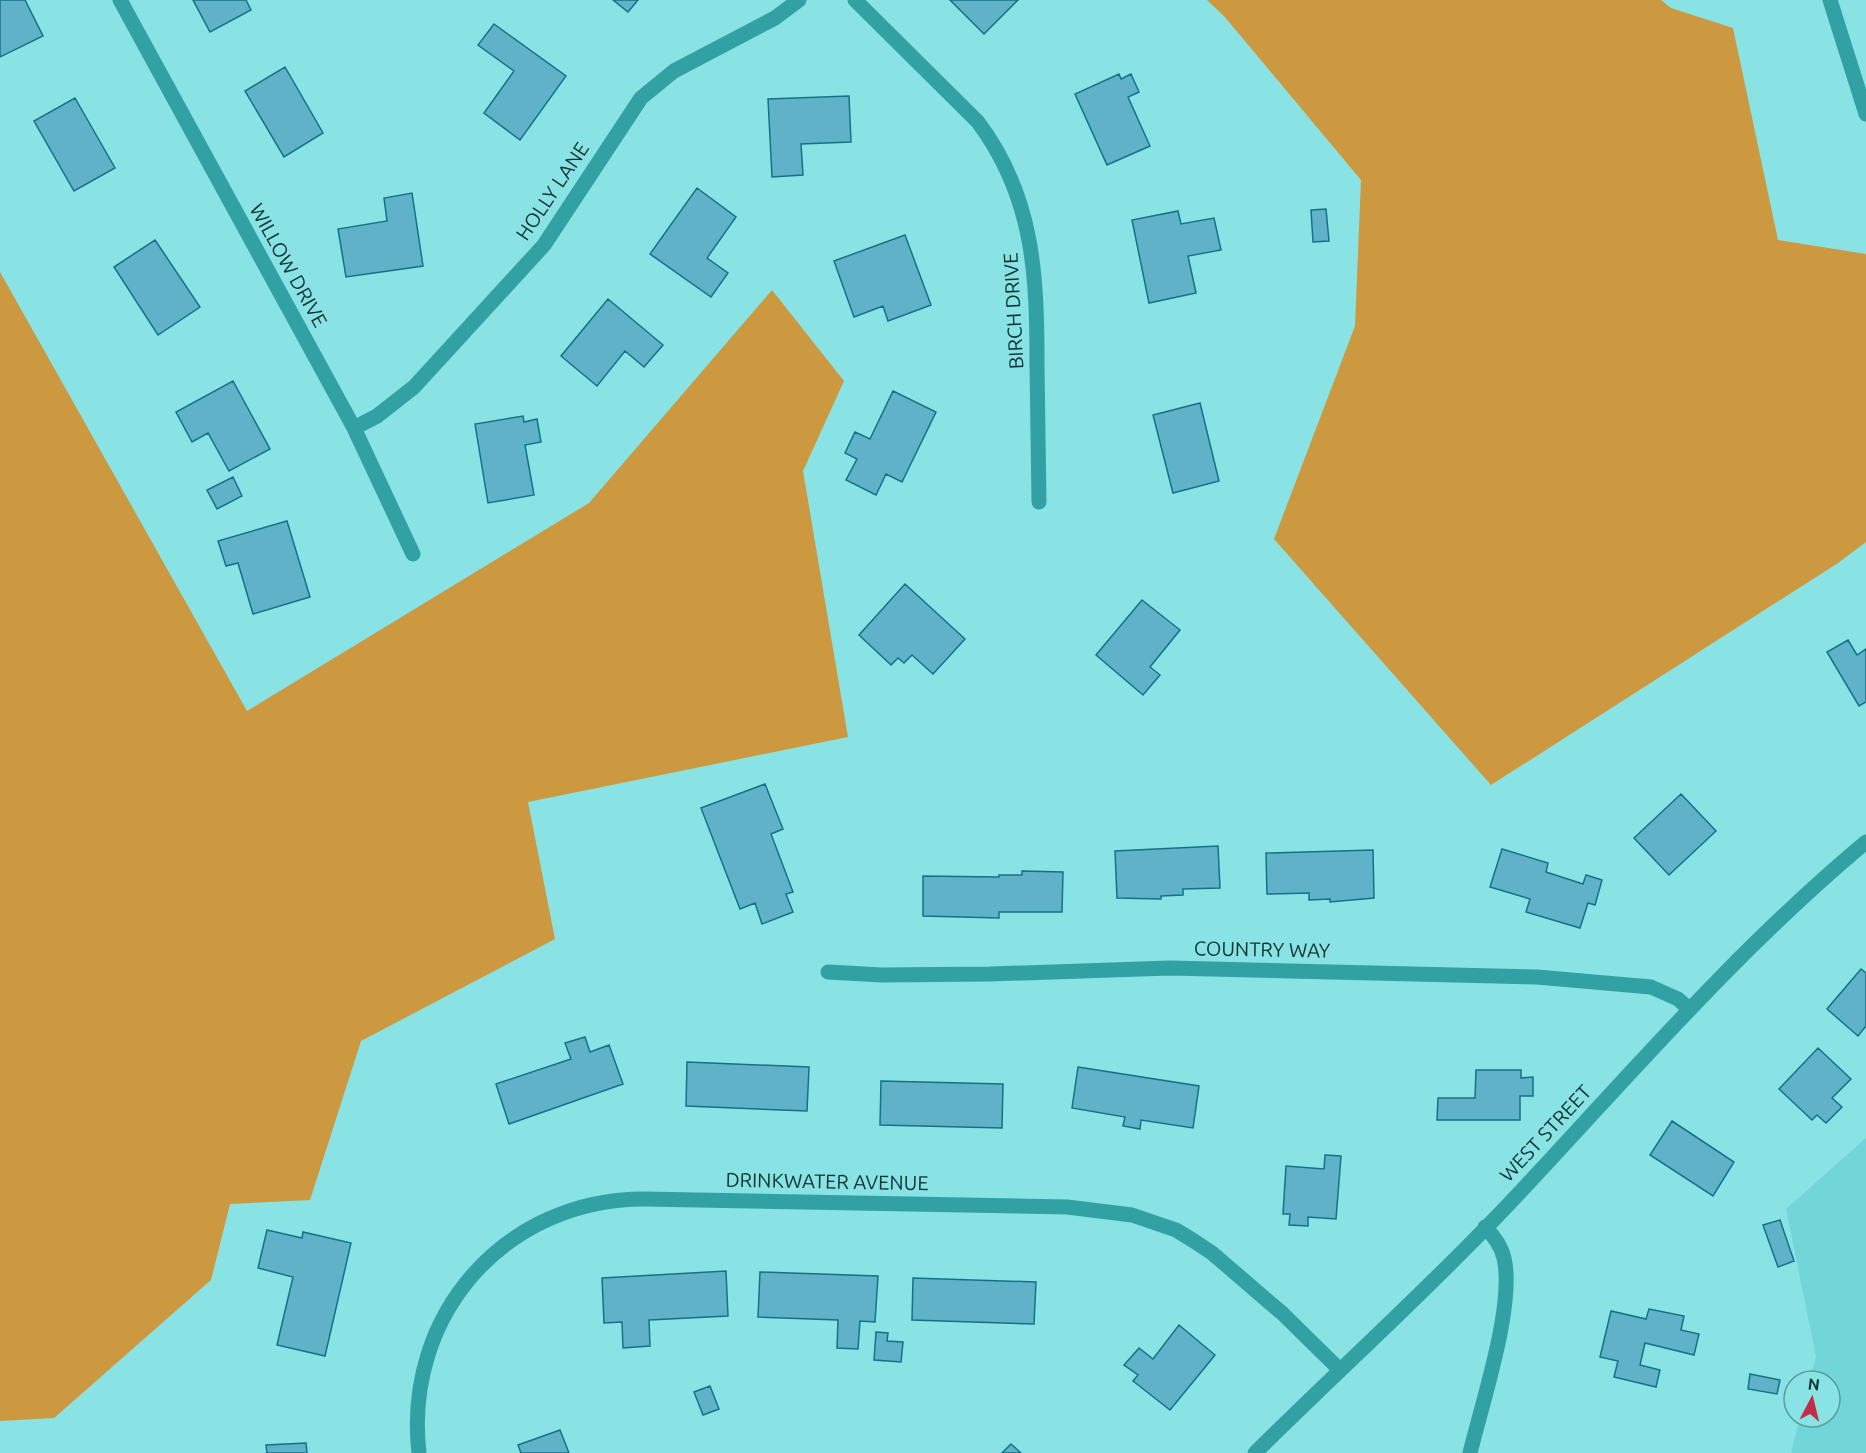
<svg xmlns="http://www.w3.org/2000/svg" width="1866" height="1453" font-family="Ubuntu,sans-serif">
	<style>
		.built { fill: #72d6d9 }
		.green { fill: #cc9840 }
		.building { fill: #60b2c8; stroke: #147287; stroke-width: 1.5 }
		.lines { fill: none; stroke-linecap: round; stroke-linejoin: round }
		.minor { stroke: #32a1a4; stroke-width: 15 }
		.tertiary { stroke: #32a1a4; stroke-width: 15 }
		.labels { text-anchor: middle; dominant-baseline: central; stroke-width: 6; stroke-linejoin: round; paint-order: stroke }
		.street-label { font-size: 20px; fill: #0d3435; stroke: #89e3e5 }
	</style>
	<rect width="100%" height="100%" fill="#89e3e5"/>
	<path class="built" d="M 1866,1138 L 1866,1453 L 1791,1453 L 1800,1417 L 1830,1417 L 1830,1381 L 1809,1381 L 1816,1357 L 1786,1209 Z"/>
	<path class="green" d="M 1207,0 L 1661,0 L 1671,8 L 1733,28 L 1778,240 L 1866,254 L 1866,542 L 1838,563 L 1491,785 L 1274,539 L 1355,326 L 1361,180 L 1224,16 Z
		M 0,272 L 247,711 L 589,503 L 772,290 L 844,381 L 803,471 L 848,737 L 528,802 L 555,939 L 361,1041 L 310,1200 L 230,1204 L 211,1280 L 54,1418 L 0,1421 Z"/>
	<path class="building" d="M 0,0 L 25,0 L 43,36 L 0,57 Z
		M 193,0 L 246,0 L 251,10 L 210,32 Z
		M 613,0 L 638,0 L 628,12 Z
		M 950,0 L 1018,0 L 984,34 Z
		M 494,24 L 566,76 L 520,140 L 484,113 L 514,71 L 478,45 Z
		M 285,67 L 323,133 L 284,157 L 245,91 Z
		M 1119,74 L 1121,79 L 1131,74 L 1139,92 L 1128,97 L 1150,146 L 1107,165 L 1075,94 Z
		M 849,96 L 851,142 L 801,144 L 803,175 L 772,177 L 768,99 Z
		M 75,98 L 115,168 L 74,191 L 34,121 Z
		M 697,188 L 736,217 L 707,258 L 728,273 L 711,297 L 650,254 Z
		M 412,193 L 423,266 L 346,277 L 338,229 L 387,221 L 384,198 Z
		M 1326,209 L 1329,241 L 1313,242 L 1311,210 Z
		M 1178,211 L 1181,224 L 1214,218 L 1221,250 L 1188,256 L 1196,293 L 1149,303 L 1132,220 Z
		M 905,235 L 931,305 L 888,321 L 883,306 L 854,317 L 834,261 Z
		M 155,240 L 200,307 L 158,335 L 114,267 Z
		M 608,299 L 663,345 L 644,367 L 625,351 L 597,386 L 561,356 Z
		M 233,381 L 270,449 L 229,471 L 208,433 L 192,442 L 176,412 Z
		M 893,391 L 936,412 L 902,482 L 886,474 L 876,495 L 846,480 L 857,459 L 845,453 L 855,432 L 870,439 Z
		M 1200,403 L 1219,481 L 1173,493 L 1153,415 Z
		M 523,416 L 524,422 L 537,419 L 541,442 L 525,445 L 534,495 L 488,503 L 475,424 Z
		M 233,477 L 242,496 L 217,509 L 207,490 Z
		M 287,521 L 310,597 L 253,614 L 238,563 L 226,566 L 218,541 Z
		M 905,584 L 965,639 L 933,674 L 912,655 L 904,663 L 898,658 L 891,665 L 859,635 Z
		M 1142,600 L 1180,630 L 1150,667 L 1160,675 L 1143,695 L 1096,655 Z
		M 1848,640 L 1857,655 L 1866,649 L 1866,702 L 1859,706 L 1827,652 Z
		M 765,784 L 783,829 L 771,834 L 793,892 L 786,894 L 793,912 L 762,924 L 755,903 L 740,909 L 701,808 Z
		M 1681,794 L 1716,831 L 1669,875 L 1634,838 Z
		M 1218,846 L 1220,888 L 1183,889 L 1183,895 L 1161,896 L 1161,899 L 1117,898 L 1115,851 Z
		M 1502,849 L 1548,863 L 1546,872 L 1583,884 L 1586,875 L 1602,880 L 1595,905 L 1588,903 L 1580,928 L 1526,912 L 1530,899 L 1490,887 Z
		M 1373,850 L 1374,898 L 1330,902 L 1330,899 L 1309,900 L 1309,893 L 1267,894 L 1266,853 Z
		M 1022,871 L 1063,872 L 1062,912 L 999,912 L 999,918 L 923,916 L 923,876 L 999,877 L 999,875 L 1022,875 Z
		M 1861,969 L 1866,973 L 1866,1026 L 1858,1036 L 1827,1009 Z
		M 585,1037 L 590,1052 L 609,1045 L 623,1084 L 509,1124 L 496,1084 L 571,1059 L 565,1043 Z
		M 1818,1048 L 1851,1079 L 1832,1098 L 1842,1107 L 1826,1123 L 1817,1115 L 1812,1120 L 1779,1089 Z
		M 687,1062 L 809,1067 L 807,1111 L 686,1106 Z
		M 1078,1067 L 1199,1086 L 1193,1128 L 1141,1120 L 1140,1129 L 1123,1126 L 1125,1117 L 1072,1108 Z
		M 1476,1070 L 1521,1070 L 1521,1078 L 1533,1077 L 1533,1096 L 1520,1096 L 1520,1120 L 1437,1120 L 1438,1098 L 1475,1098 Z
		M 881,1081 L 1003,1084 L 1002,1128 L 880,1125 Z
		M 1672,1121 L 1734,1162 L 1713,1196 L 1650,1155 Z
		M 1325,1155 L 1341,1156 L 1336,1219 L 1308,1217 L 1308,1226 L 1289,1225 L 1290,1214 L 1283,1214 L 1286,1166 L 1324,1169 Z
		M 1780,1220 L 1794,1261 L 1778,1267 L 1763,1225 Z
		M 267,1230 L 302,1238 L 303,1232 L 351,1243 L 325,1356 L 277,1345 L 293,1277 L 258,1268 Z
		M 726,1271 L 728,1316 L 649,1320 L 650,1346 L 623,1348 L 622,1322 L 604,1323 L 602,1278 Z
		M 760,1272 L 878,1276 L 875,1322 L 860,1321 L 858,1349 L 837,1348 L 838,1320 L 758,1317 Z
		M 913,1278 L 1036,1282 L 1034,1324 L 912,1320 Z
		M 1649,1309 L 1684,1316 L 1681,1330 L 1699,1334 L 1694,1355 L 1645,1343 L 1640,1365 L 1660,1370 L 1656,1387 L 1614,1377 L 1618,1361 L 1600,1357 L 1611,1311 L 1646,1319 Z
		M 1179,1325 L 1215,1355 L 1170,1410 L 1133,1381 L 1138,1375 L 1124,1365 L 1139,1348 L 1153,1359 Z
		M 876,1332 L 888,1333 L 887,1341 L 903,1342 L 901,1362 L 874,1360 Z
		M 1750,1374 L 1780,1380 L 1777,1394 L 1748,1389 Z
		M 710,1386 L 719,1409 L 703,1415 L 694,1392 Z
		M 560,1430 L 569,1453 L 521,1453 L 518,1445 Z
		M 306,1443 L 307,1453 L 267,1453 L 266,1445 Z
		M 1011,1444 L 1021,1453 L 1002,1453 Z"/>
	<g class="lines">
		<path class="minor" d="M 120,0 L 354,428 L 413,554
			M 855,0 L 978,122 C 1034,197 1037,275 1037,365 C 1038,411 1038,457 1039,502
			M 1830,0 L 1866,114
			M 354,428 L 377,416 L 414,387 L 544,245 L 641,98 L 674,71 L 775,18 L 799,0
			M 828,972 L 882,975 L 990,974 L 1170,968 L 1537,977 L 1651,987 L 1678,999 L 1688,1008
			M 419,1453 C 403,1314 506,1199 644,1199 L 1067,1207 L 1132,1215 L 1176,1230 L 1194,1241 L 1212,1253 L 1283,1314 L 1339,1369
			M 1470,1453 C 1482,1403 1515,1305 1504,1258 C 1501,1245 1494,1236 1485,1227"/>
		<path class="tertiary" d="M 1255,1453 C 1344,1365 1437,1281 1523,1189 C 1634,1070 1740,947 1866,842"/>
	</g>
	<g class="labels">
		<g class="street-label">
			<text transform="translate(552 191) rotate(-56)">HOLLY LANE</text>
			<text transform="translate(289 265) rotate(61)">WILLOW DRIVE</text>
			<text transform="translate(1013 311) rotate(-93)">BIRCH DRIVE</text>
			<text transform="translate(1262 949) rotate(1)">COUNTRY WAY</text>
			<text transform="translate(1545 1133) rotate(-47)">WEST STREET</text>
			<text transform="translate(827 1181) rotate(1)">DRINKWATER AVENUE</text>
		</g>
	</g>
	<g transform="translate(1812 1399) rotate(7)"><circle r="28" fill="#89e3e5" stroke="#579d9f" stroke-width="1.5"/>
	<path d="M0-4.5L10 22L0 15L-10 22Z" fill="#c02f45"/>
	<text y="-9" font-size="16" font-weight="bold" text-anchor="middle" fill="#0d3435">N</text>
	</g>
</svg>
